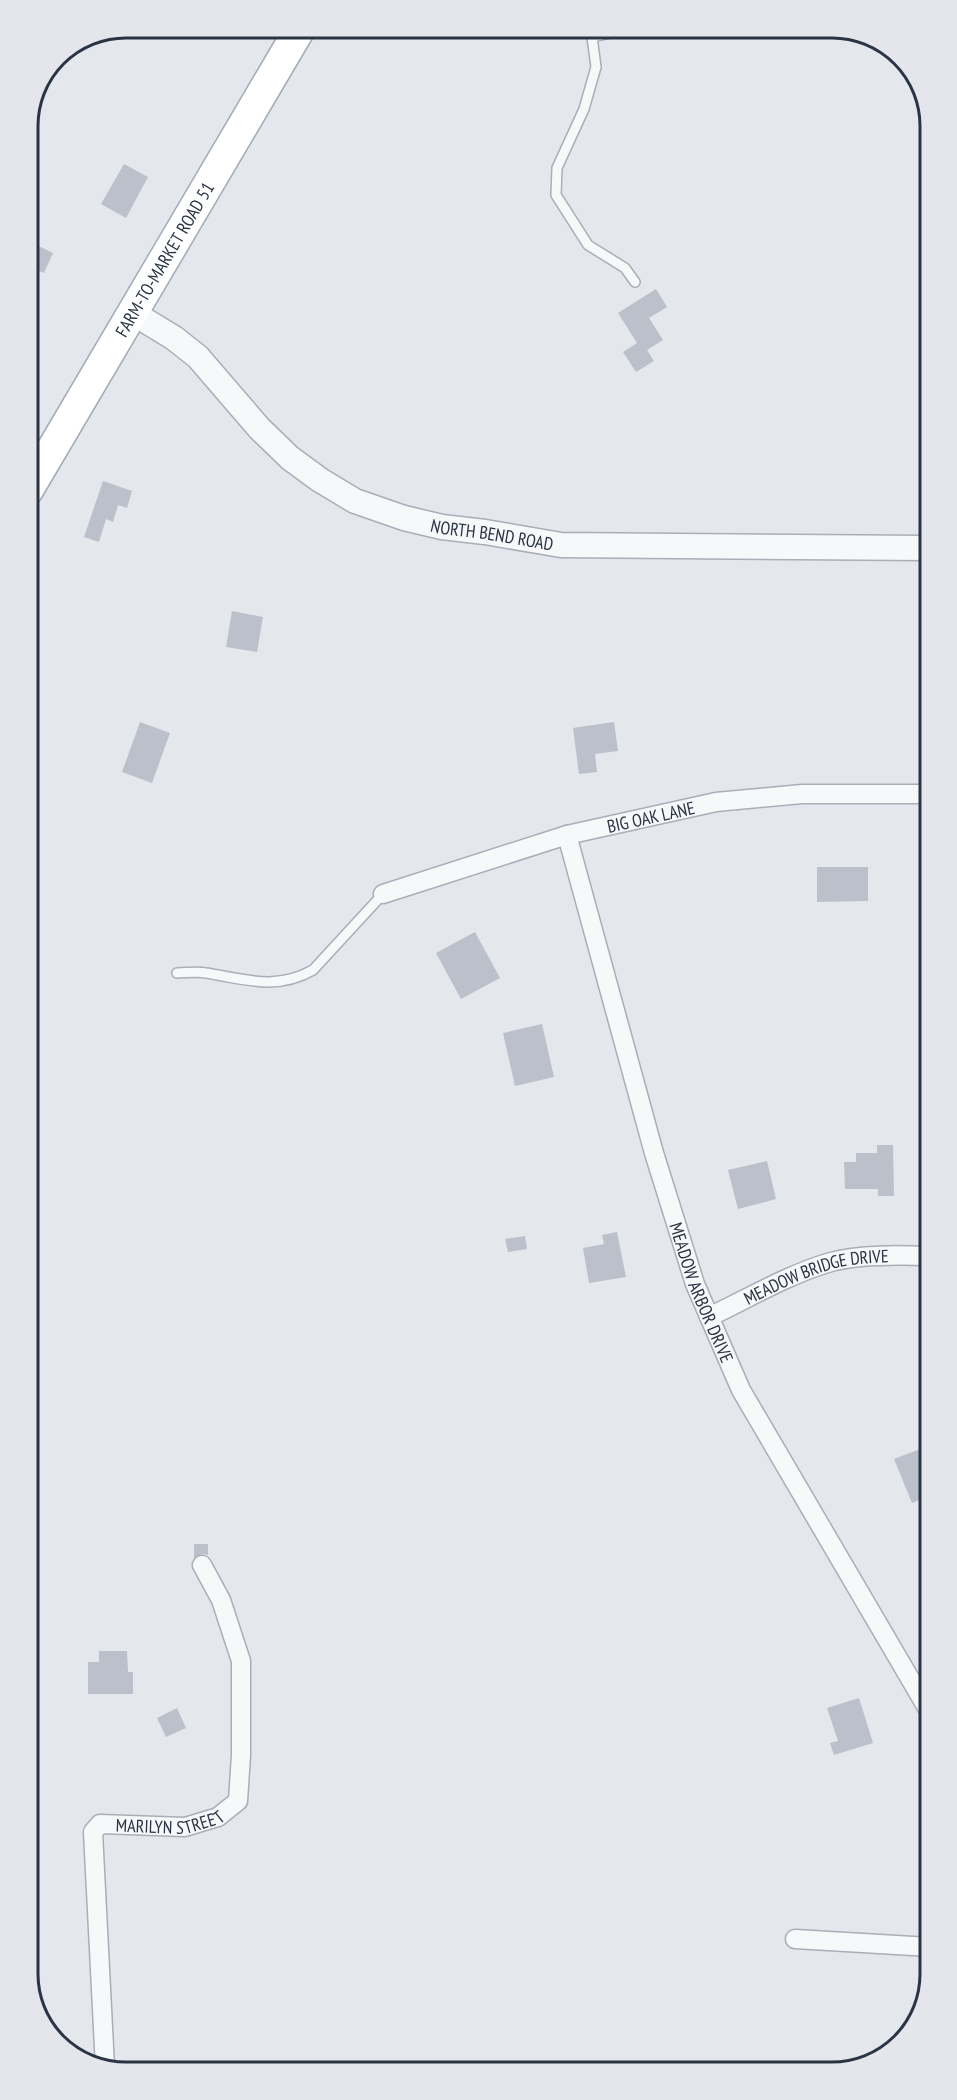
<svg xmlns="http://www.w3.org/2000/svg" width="957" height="2100" font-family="'PT Sans Narrow',sans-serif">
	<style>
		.building { fill: #bbc0ca }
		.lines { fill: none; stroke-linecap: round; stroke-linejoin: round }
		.service-casing { stroke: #a9aeb7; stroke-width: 12 }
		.minor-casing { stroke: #a9aeb7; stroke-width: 21 }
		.tertiary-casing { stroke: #a9aeb7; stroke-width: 27 }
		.primary-casing { stroke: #a3abb8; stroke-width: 33 }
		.service { stroke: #f7f8fa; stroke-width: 9 }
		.minor { stroke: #f7f8fa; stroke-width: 18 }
		.tertiary { stroke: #f7f8fa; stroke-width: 24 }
		.primary { stroke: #fff; stroke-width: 30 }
		.labels { text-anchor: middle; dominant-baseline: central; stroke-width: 6; stroke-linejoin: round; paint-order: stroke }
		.street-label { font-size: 18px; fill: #2b3445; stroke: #f4f6f9 }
		.rim { fill: none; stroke: #2b3445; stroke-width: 3 }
	</style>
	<rect width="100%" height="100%" fill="#e4e7ec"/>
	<path class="building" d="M 124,164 L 148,177 L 126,218 L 101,204 Z
		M 28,241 L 53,253 L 44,273 L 28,266 Z
		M 656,289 L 667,307 L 649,318 L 663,340 L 647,350 L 654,361 L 636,372 L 623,352 L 637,343 L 618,313 Z
		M 103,481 L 132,491 L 127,508 L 118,505 L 113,522 L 106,519 L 99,542 L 84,537 Z
		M 232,611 L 263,617 L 257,652 L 226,647 Z
		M 140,722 L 170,733 L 152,783 L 122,772 Z
		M 614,722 L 618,751 L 595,754 L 597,772 L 579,774 L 573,728 Z
		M 817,867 L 868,867 L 868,901 L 817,902 Z
		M 475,932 L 500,978 L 461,999 L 436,953 Z
		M 542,1024 L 554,1077 L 515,1086 L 503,1033 Z
		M 877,1145 L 893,1145 L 894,1196 L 878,1196 L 878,1189 L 845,1189 L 844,1162 L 856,1162 L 856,1153 L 877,1153 Z
		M 767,1161 L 776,1199 L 738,1209 L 728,1170 Z
		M 617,1232 L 626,1277 L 589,1283 L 583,1248 L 604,1244 L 602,1235 Z
		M 525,1236 L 527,1249 L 508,1252 L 505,1239 Z
		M 928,1446 L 929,1496 L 912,1503 L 894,1459 Z
		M 194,1544 L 208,1544 L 208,1555 L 202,1554 L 194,1558 Z
		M 99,1651 L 127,1651 L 128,1672 L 133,1672 L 133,1694 L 88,1694 L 88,1662 L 99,1662 Z
		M 859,1698 L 873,1743 L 834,1755 L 830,1743 L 838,1741 L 827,1708 Z
		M 177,1708 L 186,1728 L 166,1737 L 157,1718 Z"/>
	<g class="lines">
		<defs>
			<path id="service" d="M 584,27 L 592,37 L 596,67 L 584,109 L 557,168 L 556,195 L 588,245 L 625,268 L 635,282
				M 592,37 L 639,27
				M 177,973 C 186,973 197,971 206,973 C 244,979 276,991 313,970 L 383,894"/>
			<g id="minor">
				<path id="s1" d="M 567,835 L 654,1153 L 695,1284 L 741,1390 L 929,1711"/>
				<path id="s2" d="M 383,894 L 567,835 L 716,802 L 802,794 L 927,794"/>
				<path id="s3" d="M 709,1317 C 749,1298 789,1274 831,1262 C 859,1254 900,1255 928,1256"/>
				<path d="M 795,1939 L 930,1947"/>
				<path id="s4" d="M 105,2067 L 93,1832 L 100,1824 L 185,1827 L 218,1817 L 238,1801 L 241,1755 L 241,1661 L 221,1600 L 202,1565"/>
			</g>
			<g id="tertiary">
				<path id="s5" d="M 133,313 L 174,338 L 198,357 L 259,428 L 290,458 L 320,480 L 355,501 L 404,518 L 442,527 L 485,532 L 561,545 L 926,548"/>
			</g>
			<g id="primary">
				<path id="s6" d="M 28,490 L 301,27"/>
			</g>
		</defs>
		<use href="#service" class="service-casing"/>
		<use href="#minor" class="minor-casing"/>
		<use href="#tertiary" class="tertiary-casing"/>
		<use href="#primary" class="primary-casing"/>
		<use href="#service" class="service"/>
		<use href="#minor" class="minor"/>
		<use href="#tertiary" class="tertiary"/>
		<use href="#primary" class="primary"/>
	</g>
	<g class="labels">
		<g class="street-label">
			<text stroke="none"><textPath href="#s6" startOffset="268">FARM-TO-MARKET ROAD 51</textPath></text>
			<text stroke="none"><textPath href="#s5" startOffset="435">NORTH BEND ROAD</textPath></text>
			<text stroke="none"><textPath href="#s2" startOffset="279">BIG OAK LANE</textPath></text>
			<text stroke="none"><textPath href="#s3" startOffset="116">MEADOW BRIDGE DRIVE</textPath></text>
			<text stroke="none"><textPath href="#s1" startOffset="477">MEADOW ARBOR DRIVE</textPath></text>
			<text stroke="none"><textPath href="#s4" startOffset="316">MARILYN STREET</textPath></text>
		</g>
	</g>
	<path d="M0 0H957V2100H0ZM126 38H832A88 88 0 0 1 920 126V1974A88 88 0 0 1 832 2062H126A88 88 0 0 1 38 1974V126A88 88 0 0 1 126 38Z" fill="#e4e6eb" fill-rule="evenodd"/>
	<path class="rim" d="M126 38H832A88 88 0 0 1 920 126V1974A88 88 0 0 1 832 2062H126A88 88 0 0 1 38 1974V126A88 88 0 0 1 126 38Z"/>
</svg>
